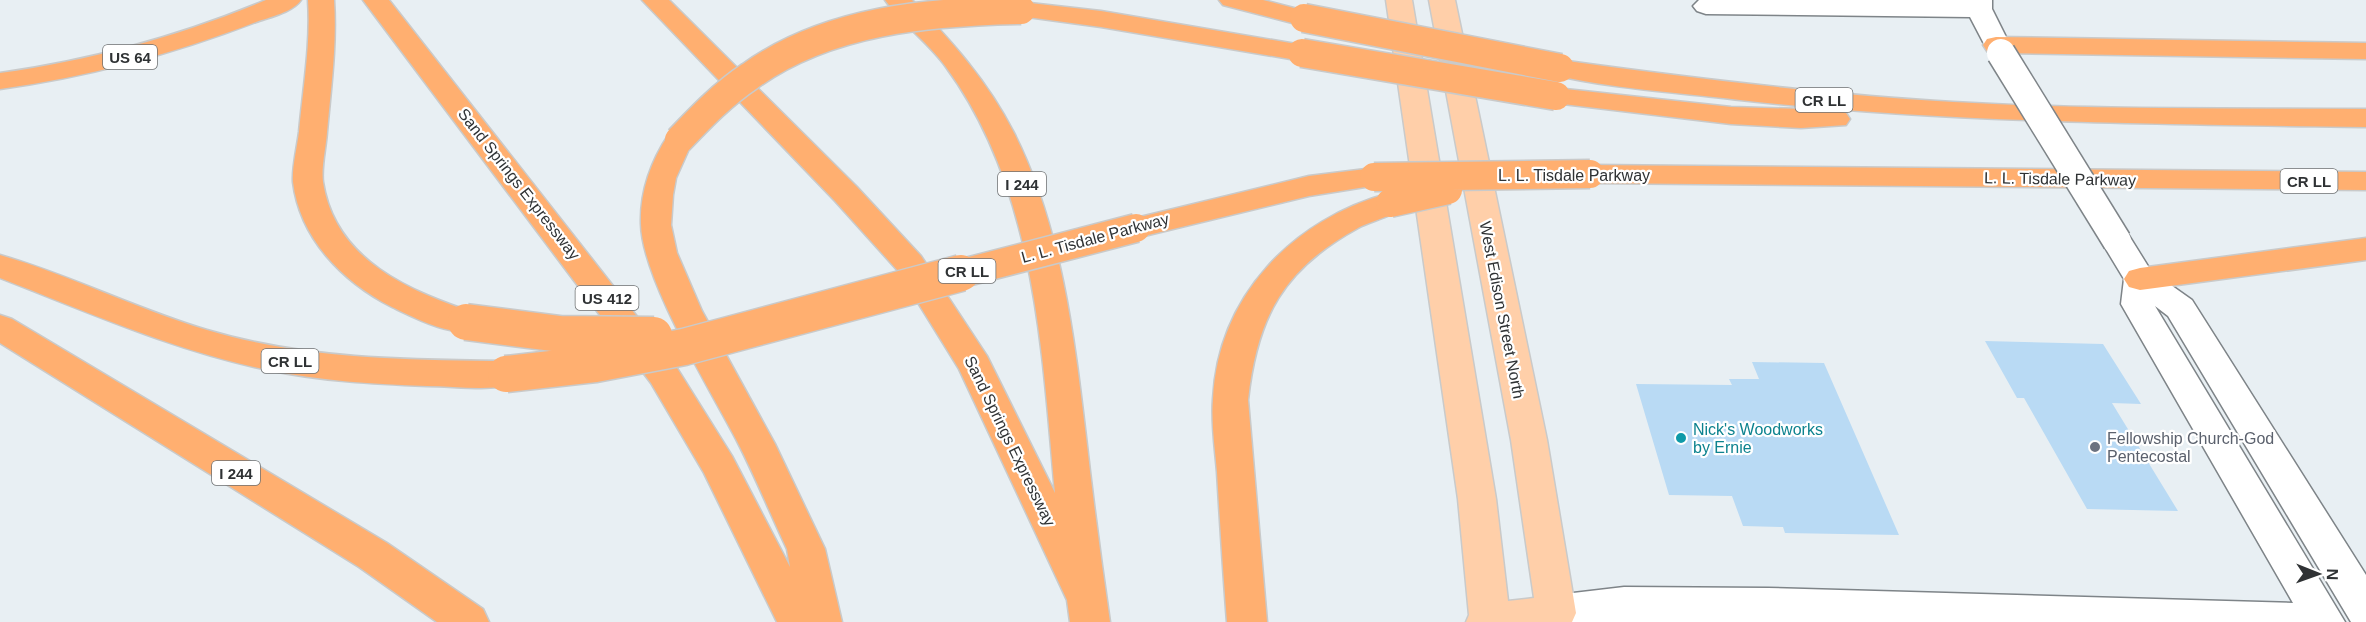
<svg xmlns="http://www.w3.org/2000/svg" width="2366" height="622" font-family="Arial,sans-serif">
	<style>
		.building { fill: #b9daf4 }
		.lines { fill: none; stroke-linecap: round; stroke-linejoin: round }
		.minor-casing { stroke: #7e8488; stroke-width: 3 }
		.major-casing { stroke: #c9caca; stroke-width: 3 }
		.highway-casing { stroke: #c9caca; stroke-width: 3 }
		.minor { fill: #fff; fill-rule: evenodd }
		.major { fill: #ffcfa9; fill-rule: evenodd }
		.highway { fill: #ffaf70; fill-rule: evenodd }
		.minor-bridge-casing { stroke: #7e8488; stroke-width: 31; stroke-linecap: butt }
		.highway-bridge-far1-casing { stroke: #c9caca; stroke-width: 31; stroke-linecap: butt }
		.highway-bridge-casing { stroke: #c9caca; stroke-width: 39; stroke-linecap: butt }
		.minor-bridge { stroke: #fff; stroke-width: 28 }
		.highway-bridge-far1 { stroke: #ffaf70; stroke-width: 28 }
		.highway-bridge { stroke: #ffaf70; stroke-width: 36 }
		.culture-dot { fill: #0f9aa8; stroke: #fff; stroke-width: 2 }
		.worship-dot { fill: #6b7280; stroke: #fff; stroke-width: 2 }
		.labels { text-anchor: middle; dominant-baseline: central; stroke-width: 4.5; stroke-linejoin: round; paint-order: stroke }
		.shield { fill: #fff; stroke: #6d7071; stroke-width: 1.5 }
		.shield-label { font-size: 15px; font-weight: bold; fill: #2f3234 }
		.street-label { font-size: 16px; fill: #2f3234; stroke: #fff }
		.culture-label { font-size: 16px; fill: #0d838f; stroke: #fff; text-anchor: start }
		.worship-label { font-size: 16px; fill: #5b616d; stroke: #fff; text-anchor: start }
	</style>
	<rect width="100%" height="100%" fill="#e8eff3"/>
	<path class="building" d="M 1985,341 L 2103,344 L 2141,404 L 2112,403 L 2178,511 L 2087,509 L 2024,398 L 2017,398 Z
		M 1752,362 L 1824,363 L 1899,535 L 1785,533 L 1783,527 L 1743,526 L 1732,496 L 1669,495 L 1636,384 L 1732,385 L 1729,379 L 1759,379 Z"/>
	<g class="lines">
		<defs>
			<path id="minor" d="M 1699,0 L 1992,0 L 1992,9 L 2014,53 L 2010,59 L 2001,61 L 1992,59 L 1970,17 L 1706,14 L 1697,11 L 1693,6 Z
				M 2117,231 L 2128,234 L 2151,271 L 2192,300 L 2366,575 L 2366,622 L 2351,622 L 2168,316 L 2155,306 L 2345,622 L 1536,622 L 1536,613 L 1542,601 L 1556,595 L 1624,587 L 1768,588 L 2293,603 L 2121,304 L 2124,279 L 2101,241 L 2106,234 Z"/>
			<path id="major" d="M 1386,0 L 1412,0 L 1496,499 L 1508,601 L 1534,598 L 1511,440 L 1429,0 L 1455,0 L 1547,440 L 1576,613 L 1572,622 L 1466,622 L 1469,615 L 1458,499 Z"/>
			<path id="highway" d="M 266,0 L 301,0 C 293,12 270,17 256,22 C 173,54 88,77 0,89 L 0,73 C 92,60 180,36 266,0 Z
				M 308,0 L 334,0 C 337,44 331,88 327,132 C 326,148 321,167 323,182 C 335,261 411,292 478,314 L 483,322 L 478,330 C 453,338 415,318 392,307 C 343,282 300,239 293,182 C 292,167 297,148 299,132 C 303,88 311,44 308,0 Z
				M 363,0 L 389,0 L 675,365 L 732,456 L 790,567 L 787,549 C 770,513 755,476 737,441 C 710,389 642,279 641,224 C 640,192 651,161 669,134 L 679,131 L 689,134 L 693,140 L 676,178 L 673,195 L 671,225 L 677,253 L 702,311 L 775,444 L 825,549 L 842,622 L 777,622 L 704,473 L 651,383 Z
				M 642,0 L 669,0 L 857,187 L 921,256 L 987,356 L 1055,493 C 1042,349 1035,188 946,67 C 929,43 903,25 885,0 L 912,0 C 952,42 987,80 1014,133 C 1061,226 1074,335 1086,437 C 1093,499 1101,560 1110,622 L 1070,622 L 1067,600 L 959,369 L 899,272 L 835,201 Z
				M 1219,0 L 1263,0 L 1313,13 L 1317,18 L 1313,23 L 1304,26 L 1223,5 Z
				M 1021,2 L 1101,11 L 1302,45 L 1311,47 L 1315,53 L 1311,59 L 1302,61 L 1101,27 L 1012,15 L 1008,10 L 1012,5 Z
				M 1996,37 L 2366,43 L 2366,59 L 1996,53 L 1987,51 L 1983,45 L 1987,39 Z
				M 1560,60 C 1690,78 1821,94 1953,102 C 2090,110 2228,108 2366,109 L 2366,127 C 2156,124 1948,123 1740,100 C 1677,92 1611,89 1550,74 L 1547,68 L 1550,62 Z
				M 1556,88 L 1731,107 L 1836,110 L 1846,113 L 1850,119 L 1846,125 L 1801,128 L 1731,124 L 1546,102 L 1542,96 L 1546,90 Z
				M 1590,165 L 2366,172 L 2366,190 L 1590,183 L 1580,181 L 1575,174 L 1580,167 Z
				M 1374,168 L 1384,170 L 1389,177 L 1384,184 L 1309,196 L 1136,238 L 1125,235 L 1121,228 L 1125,221 L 1136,218 L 1309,176 Z
				M 1390,193 L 1401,196 L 1405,203 C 1396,217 1372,220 1358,228 C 1283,269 1257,317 1248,400 L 1267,622 L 1227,622 C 1223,572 1220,522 1217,472 C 1215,448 1211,423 1213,399 C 1218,296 1293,219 1390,193 Z
				M 2366,238 L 2366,260 L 2140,290 L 2129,287 L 2124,279 L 2129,271 L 2140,268 Z
				M 0,255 C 70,275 136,309 207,330 C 304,359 405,360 506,361 L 518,365 L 523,374 L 518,383 C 491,392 456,386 427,386 C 374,384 320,381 268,370 C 175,351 88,312 0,278 Z
				M 0,315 L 12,319 L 387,543 L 483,609 L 489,622 L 437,622 L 359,567 L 0,343 Z"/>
		</defs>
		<use href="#minor" class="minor-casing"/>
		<use href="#major" class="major-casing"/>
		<use href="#highway" class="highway-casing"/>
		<use href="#minor" class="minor"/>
		<use href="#major" class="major"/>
		<use href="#highway" class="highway"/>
		<defs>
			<path id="minor-bridge" d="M 2001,53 L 2117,241"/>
			<path id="highway-bridge-far1" d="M 1304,18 L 1560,68
				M 1302,53 L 1556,96
				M 679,140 C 701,117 723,94 750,76 C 828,20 928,12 1021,10
				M 1374,177 L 1590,174
				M 1390,203 L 1448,190
				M 955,275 L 1136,228"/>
			<path id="highway-bridge" d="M 466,322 L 560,334 L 654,335
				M 506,374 L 595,364 L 684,347 L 961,273"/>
		</defs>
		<use href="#minor-bridge" class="minor-bridge-casing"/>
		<use href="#highway-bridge-far1" class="highway-bridge-far1-casing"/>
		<use href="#highway-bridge" class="highway-bridge-casing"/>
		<use href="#minor-bridge" class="minor-bridge"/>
		<use href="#highway-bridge-far1" class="highway-bridge-far1"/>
		<use href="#highway-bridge" class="highway-bridge"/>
	</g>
	<circle class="culture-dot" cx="1681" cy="438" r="6"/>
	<circle class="worship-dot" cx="2095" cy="447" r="6"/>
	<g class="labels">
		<g class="shield">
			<rect x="103" y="45" width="54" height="24" rx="4.5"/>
			<rect x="1795.5" y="88" width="57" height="24" rx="4.5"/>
			<rect x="2280.5" y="169" width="57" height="24" rx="4.5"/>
			<rect x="998" y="172" width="48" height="24" rx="4.5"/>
			<rect x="938.5" y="259" width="57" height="24" rx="4.5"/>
			<rect x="575.5" y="286" width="63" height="24" rx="4.5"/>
			<rect x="261.5" y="349" width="57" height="24" rx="4.5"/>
			<rect x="212" y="461" width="48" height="24" rx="4.5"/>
		</g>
		<g class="shield-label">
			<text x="130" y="57">US 64</text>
			<text x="1824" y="100">CR LL</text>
			<text x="2309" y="181">CR LL</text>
			<text x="1022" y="184">I 244</text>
			<text x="967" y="271">CR LL</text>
			<text x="607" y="298">US 412</text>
			<text x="290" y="361">CR LL</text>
			<text x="236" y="473">I 244</text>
		</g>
		<g class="street-label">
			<text x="1574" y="175">L. L. Tisdale Parkway</text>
			<text transform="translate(2060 179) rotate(1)">L. L. Tisdale Parkway</text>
			<text transform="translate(519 184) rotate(52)">Sand Springs Expressway</text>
			<text transform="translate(1095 238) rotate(-15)">L. L. Tisdale Parkway</text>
			<text transform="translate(1502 310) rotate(79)">West Edison Street North</text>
			<text transform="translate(1010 441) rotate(64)">Sand Springs Expressway</text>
		</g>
		<g class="culture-label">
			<text x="1693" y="429">Nick's Woodworks<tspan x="1693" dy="18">by Ernie</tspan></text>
		</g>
		<g class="worship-label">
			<text x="2107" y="438">Fellowship Church-God<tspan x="2107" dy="18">Pentecostal</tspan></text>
		</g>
	</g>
	<g transform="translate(2318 574) rotate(91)" stroke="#ffffff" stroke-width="4.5" paint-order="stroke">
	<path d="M0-4.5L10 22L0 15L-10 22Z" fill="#2f3234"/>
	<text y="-9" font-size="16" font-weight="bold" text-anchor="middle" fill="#2f3234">N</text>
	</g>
</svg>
